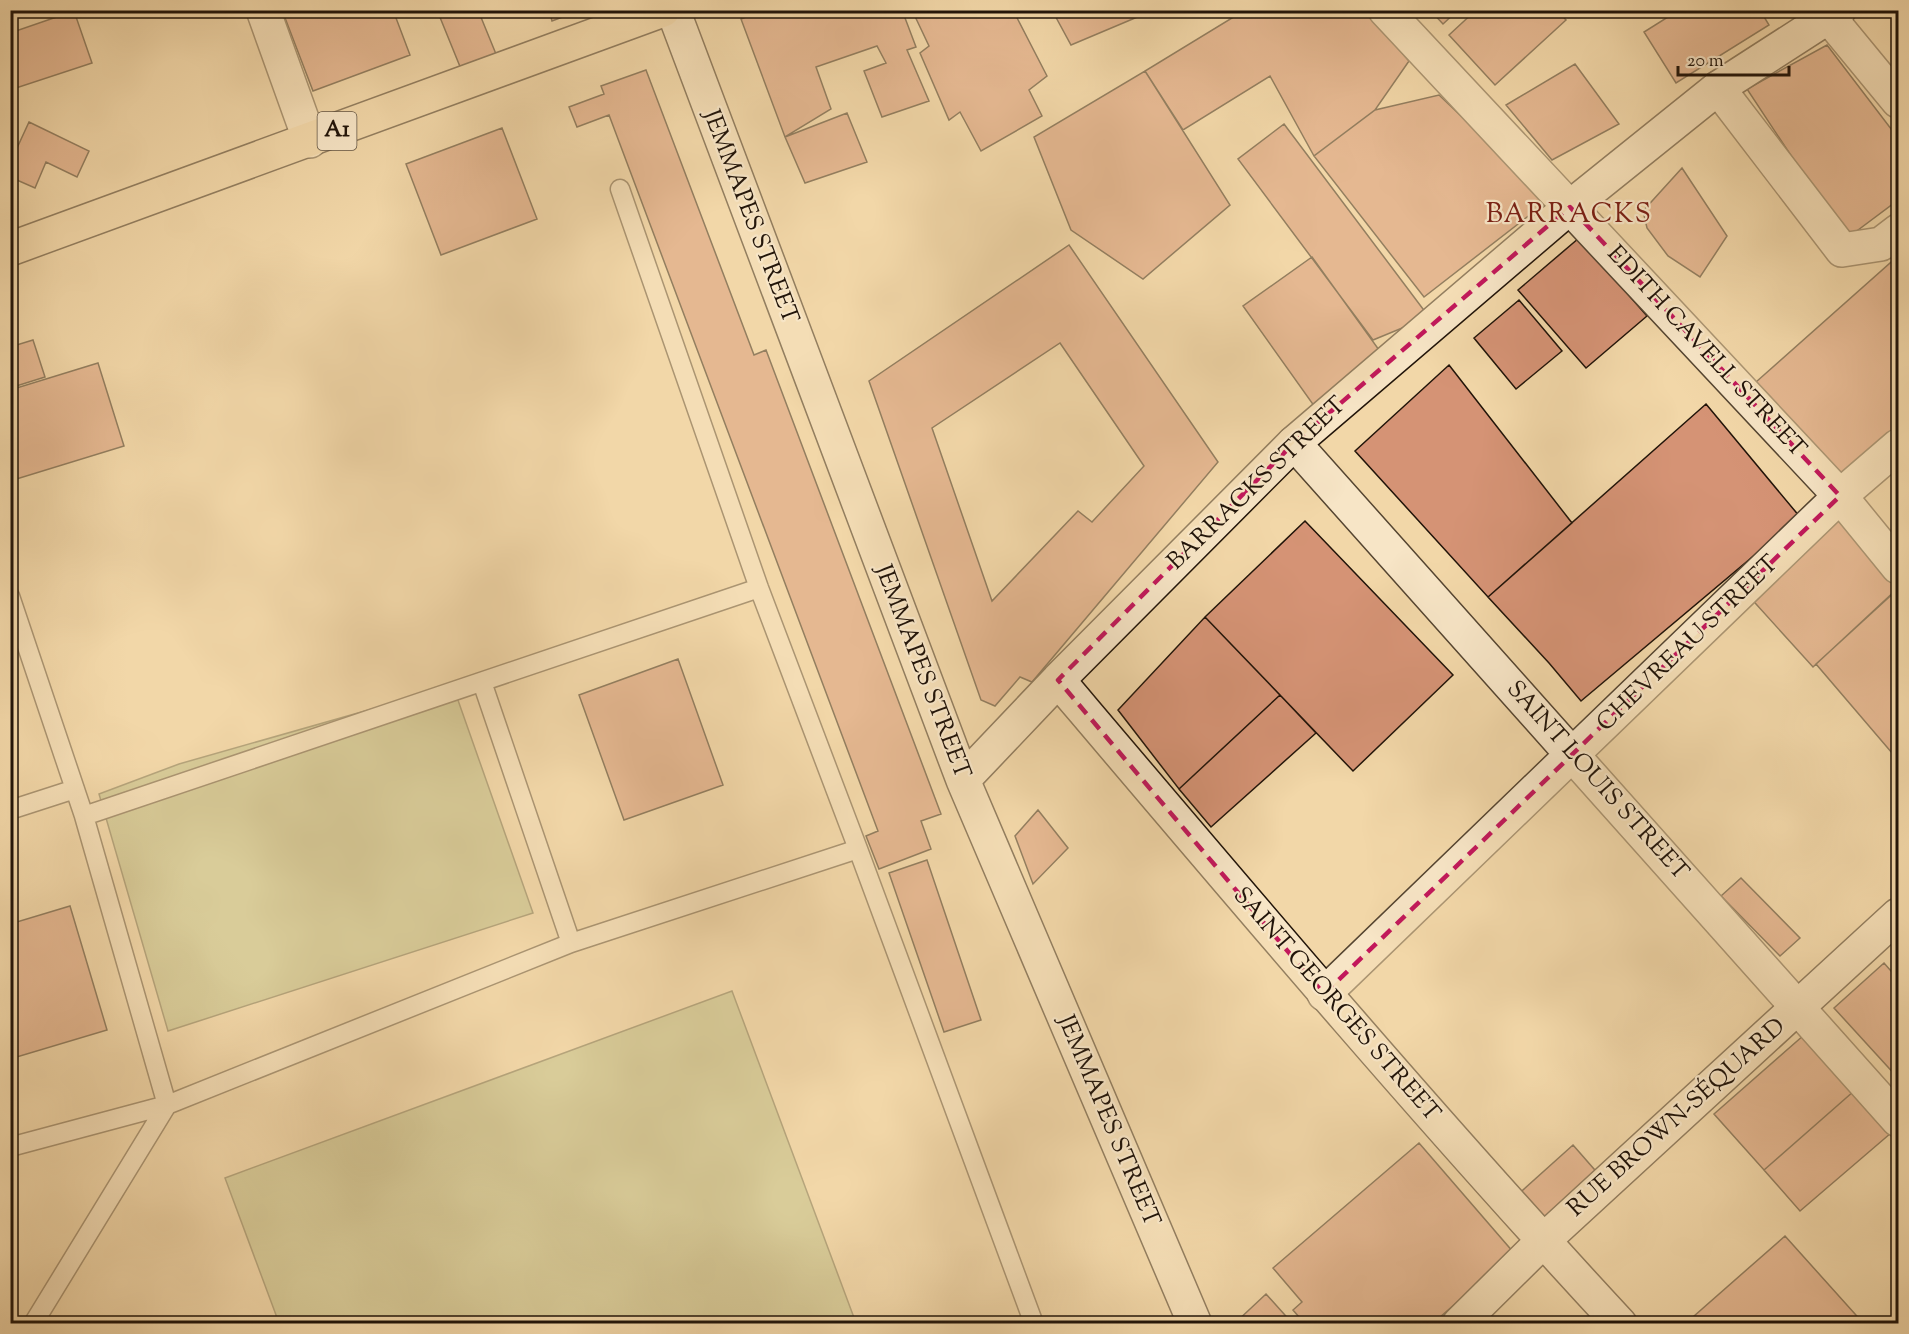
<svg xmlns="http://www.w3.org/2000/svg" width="1909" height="1334" font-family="'Sorts Mill Goudy',serif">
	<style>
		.green { fill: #bbbe87; stroke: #6e6948; stroke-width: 1.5 }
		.building { fill: #d59375; stroke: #211409; stroke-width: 1.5; fill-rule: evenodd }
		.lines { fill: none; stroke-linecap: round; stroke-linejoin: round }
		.lane-casing { stroke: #554531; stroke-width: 21 }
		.street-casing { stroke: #554531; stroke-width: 36 }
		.secondary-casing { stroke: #211409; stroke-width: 36 }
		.primary-casing { stroke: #211409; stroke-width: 36 }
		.lane { stroke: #f7e5c6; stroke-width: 18 }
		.street { stroke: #f7e5c6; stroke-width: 33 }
		.secondary { stroke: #f7e5c6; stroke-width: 33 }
		.primary { stroke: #f2d7a8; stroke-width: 33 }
		.marked { fill: none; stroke: #c2185b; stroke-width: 4.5; stroke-dasharray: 12 8; stroke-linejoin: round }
		.labels { text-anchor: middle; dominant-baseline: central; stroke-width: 4.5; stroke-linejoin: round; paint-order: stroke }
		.shield { fill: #f7e5c6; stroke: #615342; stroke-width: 1.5 }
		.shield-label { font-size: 22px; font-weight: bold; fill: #211409 }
		.street-label { font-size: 24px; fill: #211409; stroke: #f7e5c6 }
		.quarter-label { font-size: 27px; letter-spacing: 1.5px; fill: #7a1f14; stroke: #f7e5c6 }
	</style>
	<rect width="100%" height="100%" fill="#f2d7a8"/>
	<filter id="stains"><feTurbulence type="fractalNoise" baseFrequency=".00333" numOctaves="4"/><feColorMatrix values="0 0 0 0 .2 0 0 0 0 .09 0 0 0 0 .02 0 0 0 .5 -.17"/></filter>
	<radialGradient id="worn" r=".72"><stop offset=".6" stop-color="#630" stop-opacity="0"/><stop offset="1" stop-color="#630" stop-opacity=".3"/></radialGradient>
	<path class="green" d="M 453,686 L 533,913 L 168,1031 L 99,794 L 179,764 Z
		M 732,991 L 856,1323 L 279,1323 L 225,1178 Z"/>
	<path class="building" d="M 282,10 L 393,10 L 410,55 L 313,91 Z
		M 437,10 L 478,10 L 496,54 L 461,69 Z
		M 549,10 L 581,10 L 552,21 Z
		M 764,10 L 902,10 L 916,47 L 907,50 L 929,101 L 882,117 L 864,71 L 886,63 L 877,46 L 816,67 L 831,109 L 785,137 L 741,19 Z
		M 912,10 L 1013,10 L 1047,76 L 1029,90 L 1042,116 L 981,151 L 960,112 L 949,120 L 920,53 L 929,46 Z
		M 1052,10 L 1154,10 L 1071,45 Z
		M 1245,10 L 1365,10 L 1409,61 L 1375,110 L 1314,156 L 1270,76 L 1183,130 L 1145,71 Z
		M 1430,10 L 1458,10 L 1443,24 Z
		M 1476,10 L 1557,10 L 1566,20 L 1495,85 L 1449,35 Z
		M 1679,10 L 1760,10 L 1769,25 L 1676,83 L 1644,32 Z
		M 74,11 L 92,63 L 10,90 L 10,33 Z
		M 1827,45 L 1898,138 L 1898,200 L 1846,239 L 1747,89 Z
		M 1575,64 L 1619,124 L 1552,160 L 1506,105 Z
		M 646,70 L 754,355 L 766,350 L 941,814 L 921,821 L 931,849 L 879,869 L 866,836 L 878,831 L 609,115 L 577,127 L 569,107 L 604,94 L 601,86 Z
		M 1145,71 L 1230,205 L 1143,279 L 1071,230 L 1034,137 Z
		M 1439,95 L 1549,200 L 1424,297 L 1314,156 L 1375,110 Z
		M 847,113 L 867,162 L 805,183 L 785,137 Z
		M 29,122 L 89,151 L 77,177 L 46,162 L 35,188 L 10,177 L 10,145 L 17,148 Z
		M 1284,124 L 1429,317 L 1373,340 L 1238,159 Z
		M 502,128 L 537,219 L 441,255 L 406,164 Z
		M 1682,168 L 1727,236 L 1700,277 L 1668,256 L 1647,228 L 1643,211 Z
		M 1579,238 L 1647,316 L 1586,368 L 1518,290 Z
		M 1069,245 L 1218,462 L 1032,682 L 1020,677 L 995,706 L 981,700 L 869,381 ZM 1060,343 L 1144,466 L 1092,522 L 1078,511 L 992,601 L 932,428 Z
		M 1898,256 L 1898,426 L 1841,477 L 1756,382 Z
		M 1312,257 L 1387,361 L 1317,410 L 1243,306 Z
		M 1519,300 L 1562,351 L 1516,389 L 1474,338 Z
		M 33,340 L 45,377 L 10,388 L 10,347 Z
		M 98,363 L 124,446 L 10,481 L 10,390 Z
		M 1449,365 L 1572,523 L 1488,597 L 1355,451 Z
		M 1706,404 L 1800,517 L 1581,701 L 1549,663 L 1488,597 Z
		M 1834,515 L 1898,584 L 1898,588 L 1813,667 L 1747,594 Z
		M 1305,521 L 1453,675 L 1353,771 L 1205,617 Z
		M 1898,589 L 1898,760 L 1816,664 Z
		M 1205,617 L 1280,695 L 1179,789 L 1118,710 Z
		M 678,659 L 723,785 L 624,820 L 579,695 Z
		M 1280,695 L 1316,733 L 1211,827 L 1179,789 Z
		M 1038,810 L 1068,848 L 1033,884 L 1015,836 Z
		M 927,860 L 981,1020 L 944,1032 L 889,873 Z
		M 1741,878 L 1800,938 L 1780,956 L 1721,896 Z
		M 70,906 L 107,1030 L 10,1059 L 10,924 Z
		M 1884,963 L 1898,979 L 1898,1078 L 1834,1008 Z
		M 1804,1035 L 1854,1091 L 1764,1170 L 1714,1114 Z
		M 1854,1091 L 1891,1133 L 1800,1211 L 1764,1170 Z
		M 1419,1143 L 1514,1253 L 1432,1324 L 1305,1324 L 1293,1310 L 1302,1302 L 1273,1268 Z
		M 1573,1145 L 1601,1177 L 1543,1230 L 1514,1198 Z
		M 1785,1236 L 1864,1324 L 1685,1324 Z
		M 1266,1294 L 1293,1324 L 1234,1324 Z"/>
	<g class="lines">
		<defs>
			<path id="lane" d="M 620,189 L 759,588 L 858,849 L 1034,1324
				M 10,596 L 84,816 L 167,1105 L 33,1324
				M 482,682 L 571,943
				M 10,810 L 75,789
				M 84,816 L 759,588
				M 10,1147 L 167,1105 L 571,943 L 858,849"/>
			<path id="street" d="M 263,10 L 310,141
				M 1385,10 L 1840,496 L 1898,567
				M 1823,10 L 1898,101
				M 1718,88 L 1842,250 L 1881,244 L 1898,231
				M 1294,443 L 1898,1120
				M 1324,994 L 1840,496 L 1898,446"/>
			<path id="secondary" d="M 673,10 L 963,780 L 1195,1324
				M 1058,680 C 1242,897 1426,1115 1620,1324
				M 963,780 L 1058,680 L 1294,443 L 1570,207 L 1718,88 L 1839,10
				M 1459,1324 L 1543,1241 L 1898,915"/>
			<path id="primary" d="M 10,249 L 663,10"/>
		</defs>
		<use href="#lane" class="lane-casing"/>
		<use href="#street" class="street-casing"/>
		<use href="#secondary" class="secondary-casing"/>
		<use href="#primary" class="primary-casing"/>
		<use href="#lane" class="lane"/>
		<use href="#street" class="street"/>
		<use href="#secondary" class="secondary"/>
		<use href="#primary" class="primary"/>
	</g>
	<path d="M0 0H1909V1334H0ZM 1570,207 L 1840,496 L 1324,994 L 1058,680 L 1294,443 Z" fill="#f2d7a8" fill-opacity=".55" fill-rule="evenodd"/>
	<path class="marked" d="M 1570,207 L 1840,496 L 1324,994 L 1058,680 L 1294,443 Z"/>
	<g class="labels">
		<rect class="shield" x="317.5" y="112" width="39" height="38" rx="4.5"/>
		<g class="shield-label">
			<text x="337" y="131">A1</text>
		</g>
		<g class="street-label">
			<text transform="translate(750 217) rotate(69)">JEMMAPES STREET</text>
			<text transform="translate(1706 352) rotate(47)">EDITH CAVELL STREET</text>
			<text transform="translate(1257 484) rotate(-44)">BARRACKS STREET</text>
			<text transform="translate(1688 644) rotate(-44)">CHEVREAU STREET</text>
			<text transform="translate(922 672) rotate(69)">JEMMAPES STREET</text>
			<text transform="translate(1597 781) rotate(48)">SAINT LOUIS STREET</text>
			<text transform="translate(1336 1005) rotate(49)">SAINT GEORGES STREET</text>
			<text transform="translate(1677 1118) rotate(-42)">RUE BROWN-SÉQUARD</text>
			<text transform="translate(1108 1121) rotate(67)">JEMMAPES STREET</text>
		</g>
		<g class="quarter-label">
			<text x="1569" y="215">BARRACKS</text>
		</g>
	</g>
	<rect width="1909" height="1334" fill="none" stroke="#f2d7a8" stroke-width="36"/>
	<rect x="12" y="12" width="1885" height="1310" fill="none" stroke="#211409" stroke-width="3"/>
	<rect x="18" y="18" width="1873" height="1298" fill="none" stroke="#211409" stroke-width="1.5"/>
	<path d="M1678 66v9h111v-9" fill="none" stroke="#211409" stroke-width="3"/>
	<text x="1687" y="66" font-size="18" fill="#211409" stroke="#f7e5c6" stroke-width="4.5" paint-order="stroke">20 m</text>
	<rect width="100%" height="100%" filter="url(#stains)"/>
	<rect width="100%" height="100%" fill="url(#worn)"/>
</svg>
